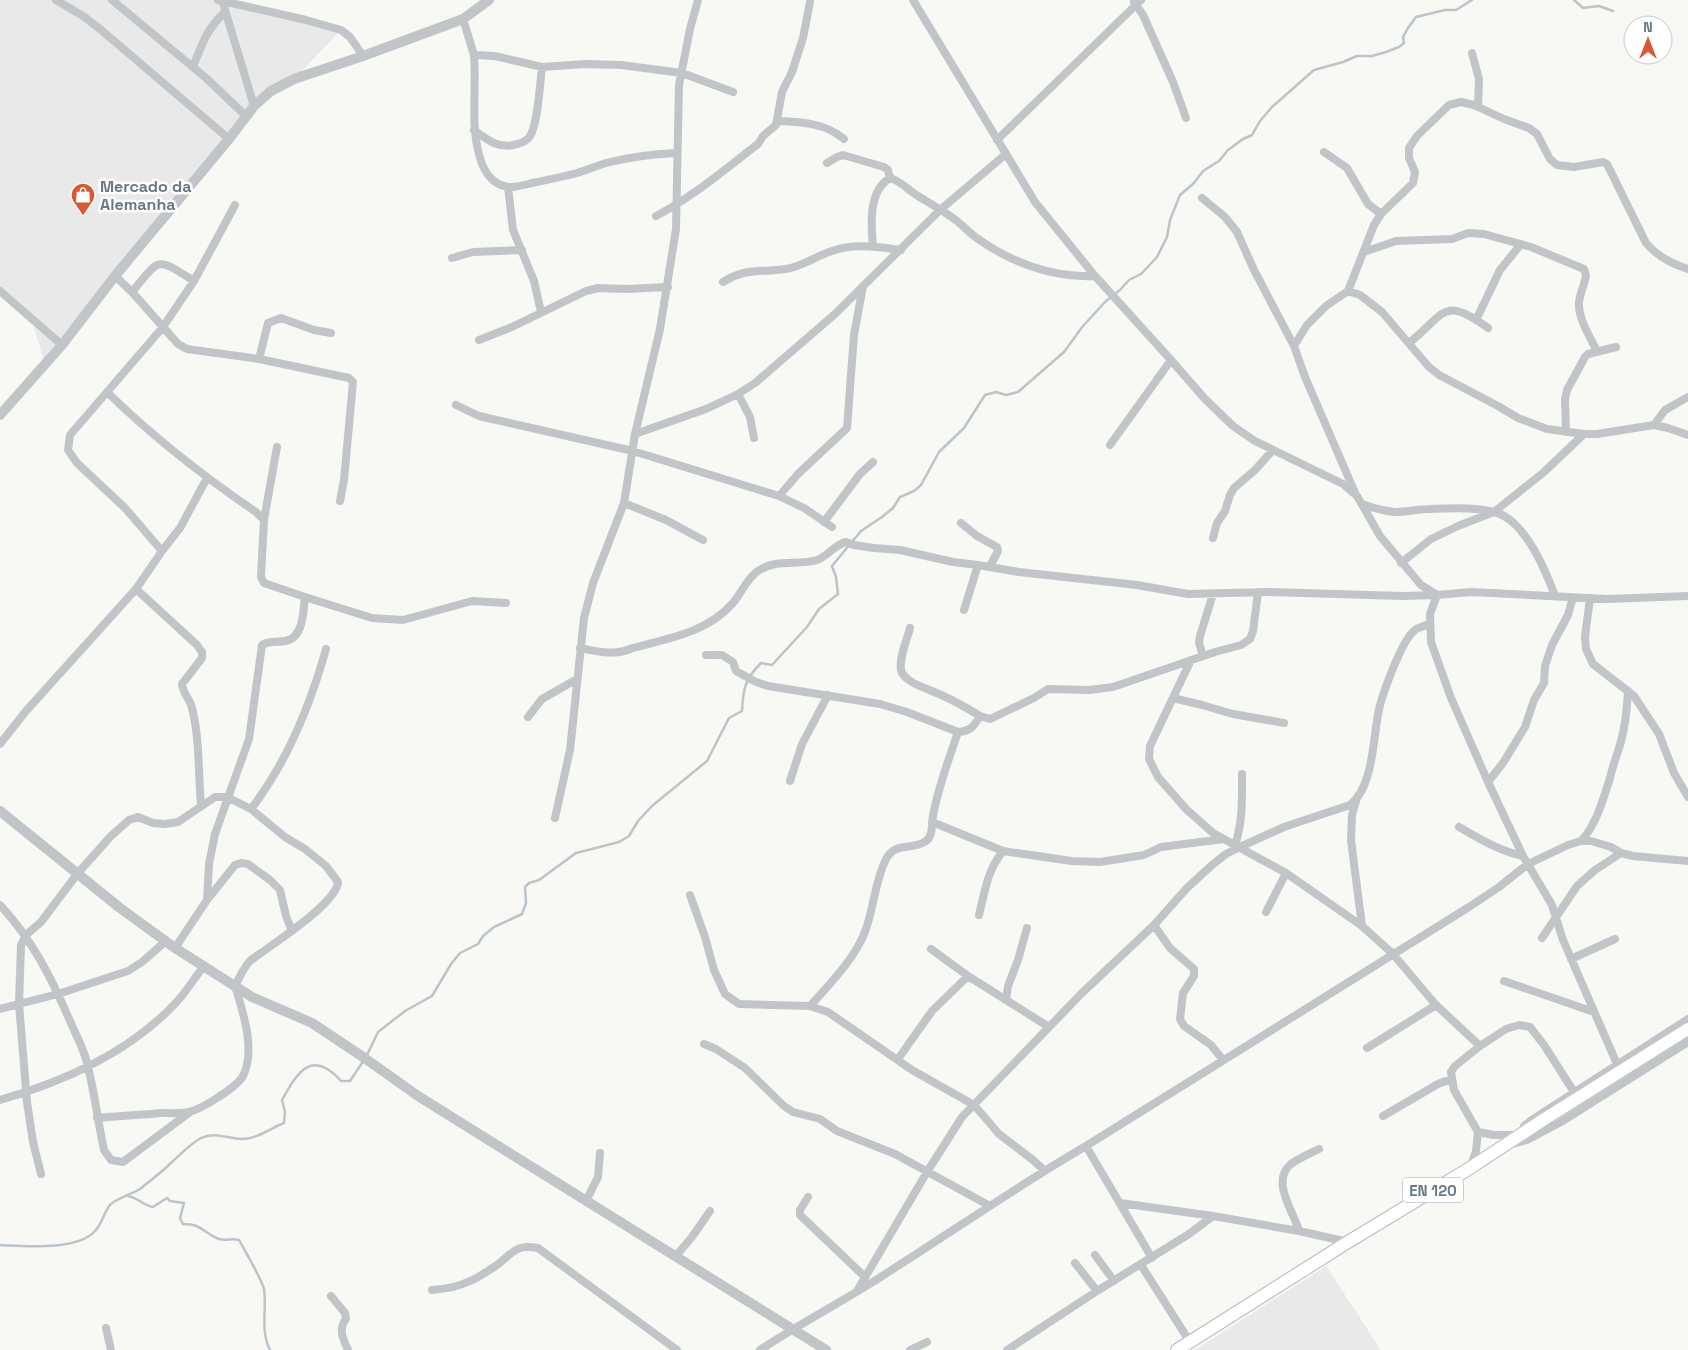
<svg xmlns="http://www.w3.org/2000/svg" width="1688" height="1350" font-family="'Space Grotesk',sans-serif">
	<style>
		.built { fill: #e8e9e8 }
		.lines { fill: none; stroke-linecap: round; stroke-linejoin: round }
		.stream { stroke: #bbc5c9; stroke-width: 2.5 }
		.primary-casing { stroke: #b4b9bc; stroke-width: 14 }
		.minor { stroke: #c1c5c8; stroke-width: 8 }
		.tertiary { stroke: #c1c5c8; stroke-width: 10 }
		.primary { stroke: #fff; stroke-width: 12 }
		.labels { text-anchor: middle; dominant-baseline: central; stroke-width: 5; stroke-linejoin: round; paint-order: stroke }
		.shield { fill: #fff; stroke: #95a0a9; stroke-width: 1 }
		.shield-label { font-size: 15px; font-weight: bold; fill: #687884 }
		.poi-label { font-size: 16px; font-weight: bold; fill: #687884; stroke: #fff; text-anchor: start }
	</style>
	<rect width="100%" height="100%" fill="#f8f8f5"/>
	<path class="built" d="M 0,0 L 222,0 L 341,30 L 294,79 L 271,91 L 44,361 L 31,316 L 0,293 Z
		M 1326,1266 L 1381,1350 L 1195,1350 Z"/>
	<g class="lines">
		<path class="stream" d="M 1574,0 L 1583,8 L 1599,6 L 1613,11
			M 367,1055 L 378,1032 L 405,1011 L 432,996 L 451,964 L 460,953 L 478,944 L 483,936 L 494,927 L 522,914 L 526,903 L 525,887 L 529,883 L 539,880 L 576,853 L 619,842 L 629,836 L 638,821 L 652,806 L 707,761 L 729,718 L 742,711 C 743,689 745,679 761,663 L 772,665 L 807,627 L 819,609 L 838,594 L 836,577 L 832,566 L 861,531 L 882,517 L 893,508 L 900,497 L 914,491 L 921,485 L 939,452 L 964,428 L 985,395 L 996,392 L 1006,395 L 1018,392 L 1064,352 L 1083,326 L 1105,302 L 1120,290 L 1129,280 L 1141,274 L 1157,257 L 1167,237 L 1170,220 L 1180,195 L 1194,183 L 1203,171 L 1219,161 L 1228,150 L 1243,139 L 1252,135 L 1260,121 L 1272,107 L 1314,70 L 1343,62 L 1357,56 L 1372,56 L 1386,52 L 1399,47 L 1404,43 L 1403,37 L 1408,28 L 1416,17 L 1445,10 L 1456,10 L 1472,0
			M 128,1196 C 138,1198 143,1205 153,1207 L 167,1198 L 170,1201 L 184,1203 L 180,1218 L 183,1224 C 203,1224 203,1233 219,1239 C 226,1241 232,1238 239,1240 C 244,1249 262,1280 264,1289 C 267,1310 260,1330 270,1350
			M 0,1245 C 25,1246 77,1251 95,1231 C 102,1224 104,1212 110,1205 C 115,1199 132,1194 140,1189 C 151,1180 162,1172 172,1162 C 182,1153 190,1144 201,1138 C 215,1131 228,1139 242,1139 C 257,1139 271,1128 284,1123 L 285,1112 L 282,1100 C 298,1071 312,1049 341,1081 L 350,1081 L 364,1060"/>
		<defs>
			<path id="primary" d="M 1177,1350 L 1348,1242 L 1470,1168 L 1543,1120 L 1688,1029"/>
		</defs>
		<use href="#primary" class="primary-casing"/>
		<path class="minor" d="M 56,0 L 83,16 L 100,29 L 229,139
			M 112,0 L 206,78 L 246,116
			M 218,0 L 306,20 L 341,30 L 350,37 L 363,56
			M 222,0 L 254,106
			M 913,0 L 1035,202 L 1095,276 L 1171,360 L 1205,399 L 1233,426 L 1255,441 L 1343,484 L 1357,496 L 1380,536 L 1421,585 L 1437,595 L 1471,592 L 1607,599 L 1688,596
			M 1134,2 L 1143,15 L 1173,82 L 1186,118
			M 463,19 L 474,55 L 495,56 L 542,67 L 586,64 L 621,65 L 682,73 L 733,92
			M 1472,53 L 1479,79 L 1478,107
			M 474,55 C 477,91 469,129 482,164 C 487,176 496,186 510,187 C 517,187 525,185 532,183 C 547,180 562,177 577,173 C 587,170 596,166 606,163 C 629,157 653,154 677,153
			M 193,67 C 202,44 206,30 225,12
			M 778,121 C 802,122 825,123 844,139
			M 474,130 C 487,140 500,150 517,144 C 522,143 527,141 530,136 C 538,124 540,82 542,67
			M 997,140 L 1141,0
			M 1324,152 L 1347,168 L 1368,204 L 1381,214
			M 827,163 L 837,157 L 843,155 L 884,167 L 888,170 L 890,178
			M 508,187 L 513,230 L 534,281 L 541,312
			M 1202,198 L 1225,217 L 1237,232 L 1254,270 L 1294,346 L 1305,377 L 1356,495
			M 235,205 L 194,281 L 163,327 L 178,344 L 187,349 L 259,359 L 349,378 L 353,382 L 344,480 L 340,501
			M 656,216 C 693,197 725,169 758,144 L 763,136 L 776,125 L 782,92 L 792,72 L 803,38 L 810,2
			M 873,246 C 871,225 868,191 890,178 C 901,181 908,190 918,196 C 931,204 945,212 957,221 C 963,226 968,231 974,236 C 1009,262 1052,278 1095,276
			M 1364,252 L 1396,241 L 1452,239 L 1468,233 L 1484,234 L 1531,247 L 1584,269 L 1586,275 C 1585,284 1580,293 1579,302 C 1578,319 1590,337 1597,351
			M 452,258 L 473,252 L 522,250
			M 723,282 C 747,267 760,273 786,269 C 803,266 816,256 832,251 C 854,243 878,247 901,250
			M 0,291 L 62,345
			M 1348,291 L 1360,295 L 1382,312 L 1429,367 L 1439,375 L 1498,406 L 1518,418 L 1547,429 L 1584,434 L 1597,434 L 1654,425 L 1668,428 L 1688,435
			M 132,292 C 161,257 156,257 194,281
			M 1476,320 L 1500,270 L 1521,244
			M 479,340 L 512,327 L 586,291 L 598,288 L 626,289 L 668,287
			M 1409,343 C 1445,315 1442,294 1488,328
			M 1294,346 L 1307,325 L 1326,306 L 1348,291 L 1374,225 L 1381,214 L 1413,183 L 1415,172 L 1409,158 L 1409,148 L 1417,136 L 1449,105 L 1461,102 L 1474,105 L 1504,119 L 1529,128 L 1537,134 L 1550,159 L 1557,165 L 1574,167 L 1603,162 L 1607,164 L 1646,243 C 1657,256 1672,264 1688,269
			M 259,359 L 268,323 L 281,318 L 314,330 L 331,333
			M 107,392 C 153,437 203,476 256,512 L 264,520 L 261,577 L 264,583 L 305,597 C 303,611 304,638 285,641 C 275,643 271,640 262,645 L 249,739 L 215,834 L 209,864 L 207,900 L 175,948
			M 738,394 L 750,417 L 754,438
			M 456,405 L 479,416 L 633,451 L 779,496 L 804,508 L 832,527
			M 1654,425 L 1665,410 L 1688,397
			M 1566,432 L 1565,399 L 1567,390 L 1585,357 L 1588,354 L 1616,347
			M 635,434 L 706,409 L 738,394 L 755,383 L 835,314 L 940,210 L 1006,154
			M 1110,445 L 1171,360
			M 779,496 L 798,474 L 847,428 L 854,335 L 863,286
			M 624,503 L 666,520 L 703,540
			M 1362,504 C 1373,508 1384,511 1395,512 C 1407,512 1418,509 1430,509 C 1447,508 1478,507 1494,512 C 1524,519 1545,569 1555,596
			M 264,520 L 277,447
			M 824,522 L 860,474 L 873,462
			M 961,523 L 977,536 L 997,547 L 998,551 L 990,566
			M 1213,538 L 1217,523 L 1225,511 L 1230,495 L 1234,488 L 1255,470 L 1273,450
			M 162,551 L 180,528 L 207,478
			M 1401,563 L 1431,539 L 1458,526 L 1494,512 L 1544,472 L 1584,434
			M 136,589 L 197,645 L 202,652 L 202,658 L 182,684 C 183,695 190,698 192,708 C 200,739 198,773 201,805
			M 305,597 L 372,618 L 403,620 L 472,601 L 506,603
			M 1590,598 L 1585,637 L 1586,649 L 1593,664 L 1634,696 L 1659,734 L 1674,773 L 1688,797
			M 964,610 L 978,565
			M 910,628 C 907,640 899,657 901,670 C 904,683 929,689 939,694 C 953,700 967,708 980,716
			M 580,648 C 598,652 615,656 633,648 C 669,638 706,633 732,604 C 742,593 746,579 758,571 C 777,558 797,566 817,560 C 828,556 834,545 846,542 L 854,545 L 874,548 L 900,550 L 953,562 L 978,565 L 1019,572 L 1137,585 L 1188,594 L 1268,592 L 1402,596 L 1437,595 L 1430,614 L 1431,642 L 1451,698 L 1488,782 L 1523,856 L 1552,905 L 1563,940 L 1617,1064
			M 706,655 L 722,655 L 733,662 L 736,671 L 756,682 L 768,686 L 880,704 L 907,712 L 958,732 C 971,731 974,726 980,716 L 990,719 L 1034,698 L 1048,689 L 1089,690 L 1113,687 L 1215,652 L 1241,645 L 1250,639 L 1253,631 L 1258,592
			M 1203,656 L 1199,643 L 1200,636 L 1213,594
			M 1191,660 L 1150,746 L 1149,759 L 1158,777 L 1186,809 L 1213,833 L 1286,873 L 1362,926 L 1393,954 L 1436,1005 L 1480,1046
			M 1173,698 L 1202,705 L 1233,714 L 1284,723
			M 528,717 L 542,699 L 577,679
			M 0,744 L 26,711 L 136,589 L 162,551 L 125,508 L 77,463 L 68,450 L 70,435 L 163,327 L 132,292 L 115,276
			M 790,781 L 802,744 L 828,695
			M 1488,782 L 1503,763 L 1525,727 L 1534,700 L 1544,683 L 1545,666 L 1552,645 L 1568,615 L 1573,597
			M 1356,801 L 1352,815 L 1351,840 L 1362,926
			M 251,809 C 288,761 310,706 326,649
			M 555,818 L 570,750 L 584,618 L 593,583 L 624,503 L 635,434 L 660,329 L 676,229 L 679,85 L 690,29 L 698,0
			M 932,822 L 1003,851 L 1072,861 L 1100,862 L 1144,855 L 1161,847 L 1224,839
			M 1459,827 C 1480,839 1499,851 1523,856
			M 1581,841 C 1597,824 1603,799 1610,778 C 1612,768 1616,758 1619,748 C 1625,730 1627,710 1628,691
			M 1235,845 C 1243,822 1242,797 1242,774
			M 690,895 L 705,937 L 714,970 L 725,994 L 739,1004 L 810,1006 L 828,1012 L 912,1070 L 974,1105 L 999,1134 L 1033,1160 L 1044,1170
			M 207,900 L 235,865 L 241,863 L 248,864 L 270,880 L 280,890 L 286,916 L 292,931
			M 0,905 C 32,939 52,979 70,1021 C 77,1037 85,1051 88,1067 C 95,1095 98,1123 104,1150 L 111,1160 L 123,1162 L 190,1112
			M 1266,912 L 1286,873
			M 979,915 C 985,891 987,871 1003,851
			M 1154,925 L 1170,948 L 1194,969 L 1194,976 L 1183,993 L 1180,1019 L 1184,1026 L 1211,1045 L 1223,1060
			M 1542,938 L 1577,886 L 1595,870 L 1621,853
			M 931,949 L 968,976
			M 1571,959 L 1615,939
			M 1504,981 L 1594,1012
			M 1006,1000 L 1008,986 L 1018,960 L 1027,928
			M 810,1006 C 830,984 857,956 866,929 C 874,906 875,881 886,859 C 896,841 912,851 926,841 C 934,835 931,824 933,816 C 938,787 949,759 958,732
			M 0,1009 L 58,994 L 128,971 L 142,962 L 166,941
			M 704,1044 L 716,1049 L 745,1068 L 784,1106 L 793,1112 L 820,1119 L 837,1131 L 895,1154 L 990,1206
			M 1367,1048 L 1436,1005
			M 898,1059 L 932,1011 L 968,976 L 1049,1027
			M 0,1100 C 66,1081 135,1050 181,997 C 189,987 196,976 204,966
			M 1383,1116 L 1438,1084 L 1451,1079
			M 1524,1126 L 1533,1119 L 1688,1019
			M 1478,1132 L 1494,1135 L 1514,1135
			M 1512,1144 L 1527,1140 L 1561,1122 L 1688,1042
			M 1086,1146 L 1152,1258
			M 1470,1168 L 1476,1151 L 1478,1132 L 1454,1090 L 1451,1072 L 1455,1066 L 1480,1046 L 1506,1029 L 1519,1025 L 1530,1027 L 1544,1045 L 1574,1092
			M 41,1174 L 33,1142 L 27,1102 L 19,1004 L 21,945 L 26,935 L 41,922 L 78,873 L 111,836 L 129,820 L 138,817 L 153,823 L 165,824 L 178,822 L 215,797 L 227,797 L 251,809 L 285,837 L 305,849 L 326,866 L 338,882 C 336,902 285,936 268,948 C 262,953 254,957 249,962 C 243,969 239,978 235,986 C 243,1012 256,1050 243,1076 C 237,1087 202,1109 189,1112 C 181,1114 171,1113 162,1113 C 141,1115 119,1116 97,1118
			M 808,1197 L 800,1210 L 800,1215 L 865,1277
			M 586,1201 L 598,1177 L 600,1153
			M 1120,1203 L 1213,1216
			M 1299,1231 C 1294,1212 1270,1181 1291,1164 C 1299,1158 1309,1154 1319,1149
			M 1095,1255 L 1114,1281
			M 675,1257 L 692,1237 L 710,1211
			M 1075,1263 L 1097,1291
			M 1141,1265 L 1190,1342
			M 432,1290 C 445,1289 458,1287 470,1281 C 478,1278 486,1272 494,1267 C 511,1256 514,1243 538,1248 L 677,1350
			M 857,1291 L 927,1172 L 962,1117 L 1082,993 L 1154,925 L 1187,888 L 1212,865 L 1226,854 L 1240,847 L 1284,827 L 1350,805 C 1373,787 1373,741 1378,714 C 1381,697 1402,639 1415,630 C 1419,627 1425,626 1429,624
			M 331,1296 L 345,1313 L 346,1319 C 338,1329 343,1339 348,1350
			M 106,1328 L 111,1350
			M 760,1350 C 802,1322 848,1299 890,1271 C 956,1229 1019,1185 1086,1146 L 1469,907 L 1499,887 L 1528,864 L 1568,845 L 1581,841 L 1591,841 L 1611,847 L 1621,853 L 1633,856 L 1688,861
			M 910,1350 L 927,1342
			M 1007,1350 L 1097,1291 L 1189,1234 L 1213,1216 L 1299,1231 L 1348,1242"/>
		<path class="tertiary" d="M 0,415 L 62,345 L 115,276 L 229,139 L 254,106 L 271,91 L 294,79 L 363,56 L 463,19 L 489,0
			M 0,811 L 120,908 L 175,948 L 252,997 L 312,1023 L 366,1059 L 418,1096 L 826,1350"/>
		<use href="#primary" class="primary"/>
	</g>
	<defs>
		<symbol id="shop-pin" viewBox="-11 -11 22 30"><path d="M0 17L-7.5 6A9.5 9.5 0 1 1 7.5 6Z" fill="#d95934" stroke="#fff"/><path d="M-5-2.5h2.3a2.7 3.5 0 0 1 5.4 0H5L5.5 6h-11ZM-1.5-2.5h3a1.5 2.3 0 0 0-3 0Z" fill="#fff"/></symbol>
	</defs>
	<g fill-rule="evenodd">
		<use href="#shop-pin" x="69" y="181" width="28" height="38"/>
	</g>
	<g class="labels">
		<rect class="shield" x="1403" y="1177.5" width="60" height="25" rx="4"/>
		<g class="shield-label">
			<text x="1433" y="1190">EN 120</text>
		</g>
		<g class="poi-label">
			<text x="100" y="186">Mercado da<tspan x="100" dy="18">Alemanha</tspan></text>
		</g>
	</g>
	<g transform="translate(1648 40)"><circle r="24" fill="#ffffff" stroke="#c3c9ce"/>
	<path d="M0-4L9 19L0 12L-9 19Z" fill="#d95934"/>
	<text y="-8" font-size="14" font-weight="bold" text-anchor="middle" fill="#687884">N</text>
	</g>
</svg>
